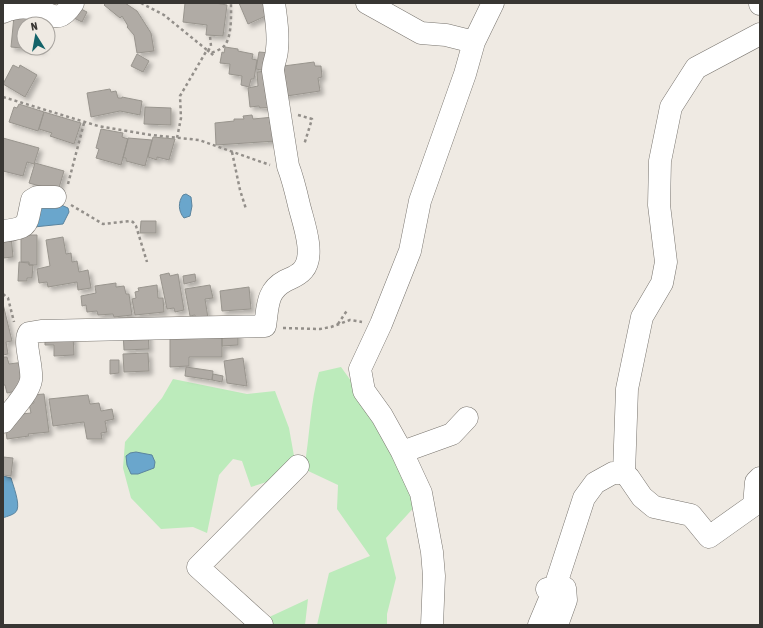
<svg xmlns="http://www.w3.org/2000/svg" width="763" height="628" font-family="'Asap Condensed',sans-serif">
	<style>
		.green { fill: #bcebbb }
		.water { fill: #6aa6cc; stroke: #5b849e }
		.building { fill: #b0aba5; stroke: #99958e; filter: url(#shadow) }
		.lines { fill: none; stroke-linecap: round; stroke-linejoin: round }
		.minor-casing { stroke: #78746e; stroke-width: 23 }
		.path { stroke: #938f8a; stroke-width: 2.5; stroke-dasharray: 3 3; stroke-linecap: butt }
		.minor { stroke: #fff; stroke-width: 22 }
	</style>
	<defs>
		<filter id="shadow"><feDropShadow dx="3.5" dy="3.5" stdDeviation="2" flood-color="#0004"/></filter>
	</defs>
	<rect width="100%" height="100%" fill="#efeae3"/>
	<path class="green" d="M 341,367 L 382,424 L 418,503 L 386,538 L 396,578 L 387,614 L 387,625 L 317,625 L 329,573 L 370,556 L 337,509 L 338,485 L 304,469 C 310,436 310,403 319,372 Z
		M 173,379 L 247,394 L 275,391 L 289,428 L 294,456 L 276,479 L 251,487 L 242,461 L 233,459 L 219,475 L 207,533 L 193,527 L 161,529 L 131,498 L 123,468 L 125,442 L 162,398 Z
		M 308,599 L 305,625 L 263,625 L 265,619 Z"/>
	<path class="water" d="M 186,194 L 191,197 L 192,206 L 190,216 L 184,218 C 178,211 178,202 183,195 Z
		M 59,204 L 68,208 L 69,212 L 63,224 L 34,227 L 37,205 Z
		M 136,452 L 152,455 L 155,462 L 154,468 L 138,474 L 131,474 L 127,465 L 126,456 L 130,453 Z
		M 3,476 L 11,478 C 13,485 20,503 17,510 C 15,515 7,516 3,518 Z"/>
	<path class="building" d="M 106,3 L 125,3 L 137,11 L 151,33 L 154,51 L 137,53 L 134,35 L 127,27 L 128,26 L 122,16 L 120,18 L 104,5 Z
		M 185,3 L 215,3 L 227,5 L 223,36 L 206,35 L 207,25 L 183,22 Z
		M 239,3 L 268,3 L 268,15 L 248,24 Z
		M 75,6 L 87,12 L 82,22 L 70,16 Z
		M 14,16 L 31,18 L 30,24 L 24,24 L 24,48 L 42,48 L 42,50 L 11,47 Z
		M 225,47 L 238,49 L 238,51 L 253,54 L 252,59 L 257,60 L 254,79 L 251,79 L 249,87 L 241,85 L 242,76 L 229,74 L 230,64 L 220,63 L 222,52 L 224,53 Z
		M 259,52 L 270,53 L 267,71 L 256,69 Z
		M 137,54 L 149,61 L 143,72 L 131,66 Z
		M 314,62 L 315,66 L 321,66 L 322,77 L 318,78 L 320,91 L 280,97 L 276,67 Z
		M 13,65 L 19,68 L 20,65 L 37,75 L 25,97 L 3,84 Z
		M 269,71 L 274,107 L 260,108 L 259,106 L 250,107 L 248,88 L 258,86 L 257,72 Z
		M 110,89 L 111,92 L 116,91 L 118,98 L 122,98 L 122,97 L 142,101 L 140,115 L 120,111 L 91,117 L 87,93 Z
		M 19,104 L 44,112 L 38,131 L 9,122 L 14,107 L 17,108 Z
		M 145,107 L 171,108 L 171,125 L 144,124 Z
		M 44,112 L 81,123 L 74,144 L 50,136 L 52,133 L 39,129 Z
		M 252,115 L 253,119 L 274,117 L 276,141 L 216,145 L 215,123 L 234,121 L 234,119 L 244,119 L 243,116 Z
		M 101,129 L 123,133 L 122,137 L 128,139 L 121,165 L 96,158 L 99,149 L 96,148 Z
		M 153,137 L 175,139 L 169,160 L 157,157 L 157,160 L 148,157 Z
		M 3,138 L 39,148 L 34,164 L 27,162 L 23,176 L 3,171 Z
		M 128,138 L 152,140 L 145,166 L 126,161 L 126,158 L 123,158 Z
		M 35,163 L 64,171 L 58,191 L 29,183 Z
		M 141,221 L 156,221 L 156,233 L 140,233 Z
		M 3,235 L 11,235 L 13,257 L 3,258 Z
		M 21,235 L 37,235 L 37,265 L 29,265 L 29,262 L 21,262 Z
		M 63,237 L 66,254 L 71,253 L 72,262 L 77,261 L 79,272 L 88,270 L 91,288 L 78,290 L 77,282 L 48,287 L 47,282 L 39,283 L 37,269 L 50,266 L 46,240 Z
		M 19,262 L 29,263 L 29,265 L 33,265 L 32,278 L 27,278 L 27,281 L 18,281 Z
		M 169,273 L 170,276 L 178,274 L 184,310 L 175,312 L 174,308 L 167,309 L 160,275 Z
		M 195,274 L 196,281 L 184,284 L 183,276 Z
		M 116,283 L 116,287 L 124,286 L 126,294 L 129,294 L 132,315 L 114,317 L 113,314 L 98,315 L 97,311 L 87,312 L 86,305 L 82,306 L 81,296 L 96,293 L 95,286 Z
		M 157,285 L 158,298 L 163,298 L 164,312 L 135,315 L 132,299 L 136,298 L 135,292 L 139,291 L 138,288 Z
		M 210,285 L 213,298 L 205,299 L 208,318 L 196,321 L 195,315 L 190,316 L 185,289 Z
		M 249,287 L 251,309 L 222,311 L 220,291 Z
		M 3,304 L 12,341 L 6,342 L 8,354 L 3,355 Z
		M 222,330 L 222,357 L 189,357 L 189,366 L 170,367 L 170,331 Z
		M 222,330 L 238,330 L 238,345 L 222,346 Z
		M 148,331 L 149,349 L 124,350 L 123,332 Z
		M 73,334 L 74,355 L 54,356 L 54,345 L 45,345 L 45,335 Z
		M 148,353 L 149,371 L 124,372 L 123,354 Z
		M 3,357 L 7,357 L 9,364 L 24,362 L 21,390 L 7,393 L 5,385 L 3,385 Z
		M 243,358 L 247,386 L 227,383 L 224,361 Z
		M 110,360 L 119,360 L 119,373 L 110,374 Z
		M 186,367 L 213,371 L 212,380 L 185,376 Z
		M 213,374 L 223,376 L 222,382 L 212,380 Z
		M 44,394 L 49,432 L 28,434 L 29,436 L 7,439 L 5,425 L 12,415 L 31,413 L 29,404 L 34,403 L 32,395 Z
		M 88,395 L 90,404 L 99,403 L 101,411 L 112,409 L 114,419 L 105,421 L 107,432 L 101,433 L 102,439 L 87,439 L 84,422 L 53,426 L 49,399 Z
		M 3,457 L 13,458 L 11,476 L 3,475 Z"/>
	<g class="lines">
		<defs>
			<path id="minor" d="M 367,3 L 421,33 L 446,35 L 474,42
				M 760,3 L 760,4
				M 3,12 C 13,8 23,6 33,9 C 53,13 58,26 73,3
				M 3,231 C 31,228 26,224 32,200 L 37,197 L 55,197
				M 3,422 C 11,411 29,393 31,380 C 33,367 23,342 29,333 L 41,331 L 265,326 C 268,308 266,291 285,281 C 291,278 298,276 303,270 C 316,255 303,222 299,205 C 296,192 293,179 288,166 L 273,71 C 273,63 277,57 277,49 C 279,34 276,18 274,3
				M 402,452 L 452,434 L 467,418
				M 624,473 L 627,389 L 642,317 L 662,283 L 666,262 L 659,205 L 660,161 L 671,107 L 696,68 L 760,34
				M 547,589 L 555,587 L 565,588 L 566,600 L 557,625
				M 262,625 L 198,567 L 298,466
				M 432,625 L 434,576 L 432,552 L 421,493 L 402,452 L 382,416 L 364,391 L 360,369 L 381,324 L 410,251 L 420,201 L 465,74 L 474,42 L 493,3
				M 539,625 L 555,587 L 584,498 L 595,483 L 613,473 L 624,473 L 629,478 L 642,497 L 654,507 L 691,515 L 709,537 L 754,505 L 756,482 L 760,478"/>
		</defs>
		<use href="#minor" class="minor-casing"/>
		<path class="path" d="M 141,3 L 164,15 L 207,50 L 180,96 L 181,118 L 177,138
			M 207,50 L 211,53 C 216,51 222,49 225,45 C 232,36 231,14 231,3
			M 208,51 L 211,46 L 210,36
			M 211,53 L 215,57
			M 3,97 L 98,126 L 151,135 L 199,140 L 270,165
			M 298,115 L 312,119 L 304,145
			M 232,152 L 240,190 L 246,209
			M 68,184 L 84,123
			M 71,205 L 103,224 L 130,221 L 133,222 L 136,226 L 147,262
			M 3,294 L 8,298 L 14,322
			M 338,324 L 348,309
			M 283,328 L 320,329 L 331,327 L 350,320 L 362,322"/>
		<use href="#minor" class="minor"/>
	</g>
	<rect width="763" height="628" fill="none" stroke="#383633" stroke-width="8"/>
	<g transform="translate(36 36) rotate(349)"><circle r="19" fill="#efeae3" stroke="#a6a29d"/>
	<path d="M0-3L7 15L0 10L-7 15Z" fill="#136369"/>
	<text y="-6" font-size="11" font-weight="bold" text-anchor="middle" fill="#383633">N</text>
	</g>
</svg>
